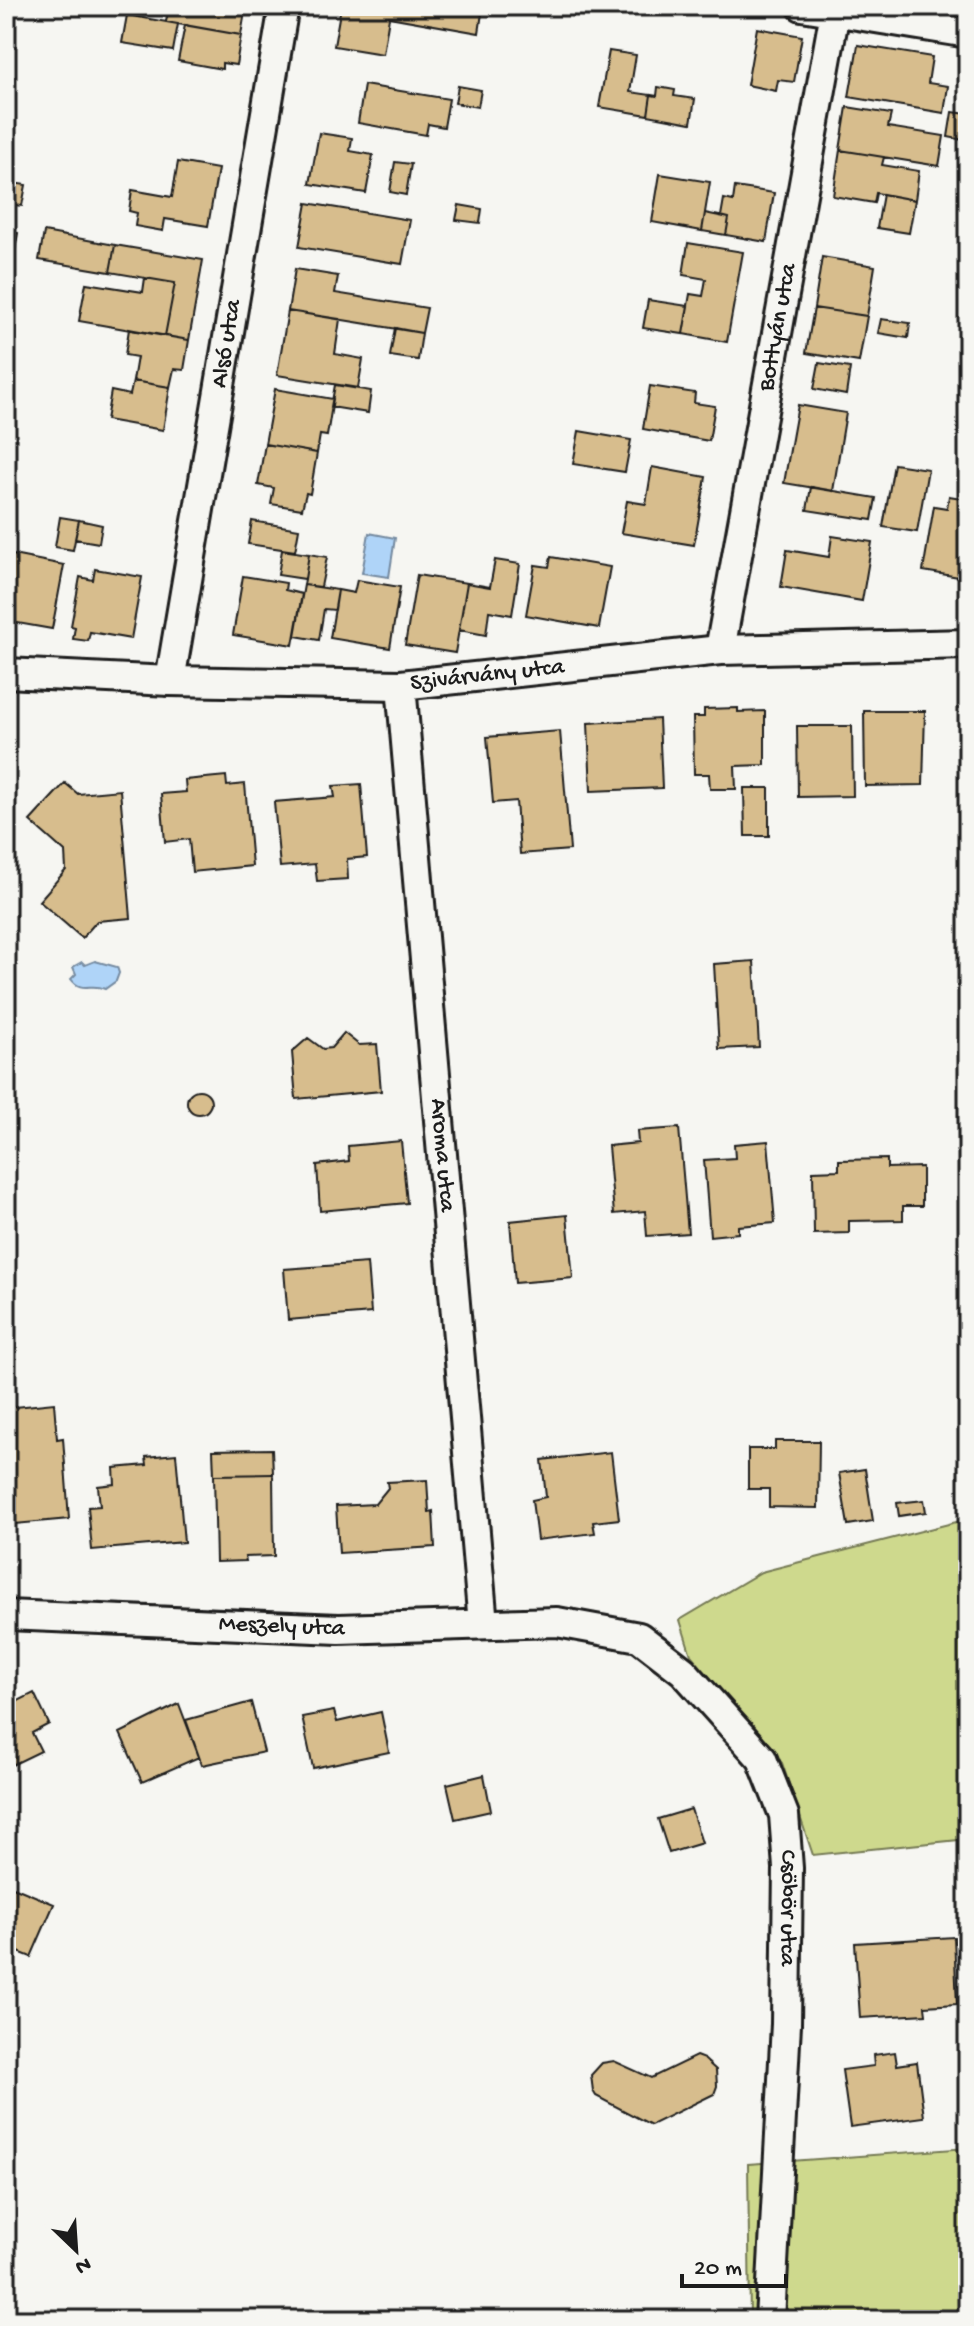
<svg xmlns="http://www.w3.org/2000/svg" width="974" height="2326" font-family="'Gochi Hand',sans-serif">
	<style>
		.green { fill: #ced98d; stroke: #757a54; stroke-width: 2 }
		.water { fill: #afd4f8; stroke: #748aa0; stroke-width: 2 }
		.building { fill: #d7bd8d; stroke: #1c1c1c; stroke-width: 2 }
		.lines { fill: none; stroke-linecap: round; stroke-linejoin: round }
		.street-casing { stroke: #1c1c1c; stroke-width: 34 }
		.street { stroke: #f6f6f2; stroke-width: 28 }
		.labels { text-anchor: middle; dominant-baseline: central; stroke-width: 7; stroke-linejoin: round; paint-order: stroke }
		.street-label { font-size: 24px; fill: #1c1c1c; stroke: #f6f6f2 }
	</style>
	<rect width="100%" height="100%" fill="#f6f6f2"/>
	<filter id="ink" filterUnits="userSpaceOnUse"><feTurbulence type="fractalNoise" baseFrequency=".0125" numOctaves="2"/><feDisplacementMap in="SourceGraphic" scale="16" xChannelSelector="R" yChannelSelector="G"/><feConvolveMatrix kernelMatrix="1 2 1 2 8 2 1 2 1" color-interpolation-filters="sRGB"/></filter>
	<g filter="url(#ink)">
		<path class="green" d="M 968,1519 L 968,1839 L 813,1855 L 782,1763 L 691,1655 L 680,1620 L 761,1572 Z
			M 968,2148 L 968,2320 L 750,2320 L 748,2164 Z"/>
		<path class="water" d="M 369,533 L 395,538 L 389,577 L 362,573 Z
			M 95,961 L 117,967 L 119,973 L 116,981 L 105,989 C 91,982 82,994 71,979 L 76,974 L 73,967 L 82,962 L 85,965 Z"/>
		<path class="building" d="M 169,6 L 246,6 L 241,35 L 166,22 Z
			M 341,6 L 439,6 L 482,13 L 479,33 L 389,17 L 383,54 L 334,46 Z
			M 439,6 L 484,6 L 482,13 Z
			M 127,15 L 178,24 L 173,51 L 122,43 Z
			M 185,25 L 241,35 L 236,65 L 222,63 L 222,69 L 178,61 Z
			M 757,28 L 802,36 L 794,82 L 778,80 L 776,91 L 747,85 Z
			M 858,45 L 932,57 L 928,83 L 948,86 L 944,113 L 849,97 Z
			M 609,51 L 636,55 L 630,92 L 651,95 L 648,115 L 599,107 Z
			M 364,85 L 449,99 L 444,127 L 428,124 L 426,135 L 358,123 Z
			M 458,86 L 481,90 L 478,107 L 455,103 Z
			M 658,87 L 675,90 L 674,96 L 695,99 L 691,123 L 648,115 L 651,95 L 657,96 Z
			M 847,107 L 891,114 L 888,127 L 944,136 L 939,166 L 840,150 Z
			M 952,112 L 968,114 L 968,141 L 948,137 Z
			M 319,133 L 352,138 L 350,151 L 373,155 L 366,193 L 310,184 Z
			M 840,150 L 884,157 L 882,165 L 919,171 L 915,200 L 876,193 L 874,203 L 833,196 Z
			M 178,162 L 218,169 L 208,226 L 165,219 L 163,231 L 135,226 L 137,213 L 129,211 L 132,190 L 172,197 Z
			M 395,162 L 411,164 L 406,195 L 390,192 Z
			M 660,174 L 710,182 L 702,231 L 652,222 Z
			M 6,182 L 26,185 L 22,206 L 6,204 Z
			M 735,187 L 774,193 L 766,242 L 726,235 L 729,218 L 721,216 L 724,199 L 733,201 Z
			M 883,194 L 915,200 L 909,233 L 877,228 Z
			M 307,203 L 410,220 L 402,264 L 299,247 Z
			M 459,205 L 482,209 L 480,223 L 456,220 Z
			M 705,213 L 729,218 L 726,235 L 702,231 Z
			M 6,231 L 18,233 L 6,301 Z
			M 44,232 L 115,245 L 110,272 L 39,260 Z
			M 688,243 L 743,252 L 727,342 L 683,334 L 690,294 L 703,296 L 706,279 L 683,275 Z
			M 115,245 L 203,260 L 189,340 L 165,336 L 175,283 L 110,272 Z
			M 822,257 L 875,266 L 867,316 L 814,308 Z
			M 295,269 L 338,276 L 335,293 L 427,308 L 422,333 L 288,311 Z
			M 145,278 L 175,283 L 165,336 L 79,321 L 86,283 L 143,292 Z
			M 648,300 L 688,306 L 683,334 L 643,328 Z
			M 814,308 L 867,316 L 859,362 L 806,353 Z
			M 288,311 L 340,319 L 335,354 L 363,359 L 358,388 L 277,375 Z
			M 881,319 L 910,323 L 908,338 L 878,333 Z
			M 395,328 L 422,333 L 418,360 L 390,356 Z
			M 129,329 L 189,340 L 184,370 L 174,369 L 170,387 L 133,381 L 137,357 L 125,355 Z
			M 819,363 L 850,368 L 846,395 L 814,389 Z
			M 133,381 L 170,387 L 163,430 L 106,420 L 111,391 L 130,395 Z
			M 335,385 L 371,391 L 368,413 L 331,407 Z
			M 650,386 L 695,393 L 694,403 L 715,406 L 709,441 L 643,429 Z
			M 275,389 L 333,399 L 327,436 L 320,435 L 317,453 L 265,444 Z
			M 798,405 L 846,413 L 833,491 L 784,483 Z
			M 579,431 L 631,440 L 625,472 L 573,464 Z
			M 265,444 L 317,453 L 310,494 L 306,493 L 302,509 L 271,504 L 274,488 L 258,485 Z
			M 894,464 L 928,469 L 917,532 L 883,527 Z
			M 652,467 L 706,477 L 694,545 L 621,533 L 627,501 L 646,504 Z
			M 811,487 L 876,498 L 872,520 L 807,510 Z
			M 949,496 L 968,499 L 968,562 L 965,578 L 923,571 L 934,506 L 947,508 Z
			M 60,517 L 79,520 L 73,550 L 55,547 Z
			M 79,520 L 102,525 L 99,543 L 75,539 Z
			M 252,521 L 299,529 L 295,551 L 248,544 Z
			M 832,536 L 872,542 L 862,601 L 781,587 L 787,550 L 829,557 Z
			M 282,550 L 309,554 L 305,579 L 278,575 Z
			M 309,554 L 327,557 L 321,587 L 304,585 Z
			M 13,555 L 64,565 L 52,629 L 6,621 L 6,581 L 8,582 Z
			M 551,557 L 610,567 L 599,628 L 526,615 L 535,565 L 549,567 Z
			M 495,560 L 520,564 L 512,615 L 489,611 L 486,635 L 459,630 L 467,583 L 490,587 Z
			M 95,569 L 142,577 L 131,639 L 90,632 L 88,641 L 73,639 L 75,627 L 71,626 L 80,577 L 93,580 Z
			M 417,575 L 467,583 L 455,653 L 405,645 Z
			M 243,576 L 286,583 L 285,590 L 302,594 L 293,645 L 233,635 Z
			M 357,580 L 400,587 L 390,648 L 330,638 L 338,590 L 354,593 Z
			M 304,585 L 338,590 L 335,610 L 324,609 L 319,640 L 295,636 Z
			M 738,708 L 738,712 L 765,711 L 765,765 L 735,766 L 736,789 L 710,789 L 709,774 L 694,774 L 693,717 L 704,717 L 704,709 Z
			M 864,711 L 925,711 L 923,785 L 865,786 Z
			M 659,719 L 662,788 L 591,791 L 588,723 Z
			M 797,726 L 852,726 L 853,796 L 798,797 Z
			M 560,731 L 570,850 L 520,854 L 516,801 L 493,803 L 487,737 Z
			M 226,776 L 227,786 L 245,784 L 252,866 L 192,872 L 189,839 L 165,842 L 161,794 L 186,792 L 185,780 Z
			M 65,783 L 78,794 L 120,790 L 131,918 L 97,921 L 82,938 L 39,901 L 66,870 L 65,852 L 30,821 Z
			M 361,784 L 367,857 L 347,859 L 348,879 L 317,881 L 315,864 L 280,867 L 274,802 L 335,797 L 333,786 Z
			M 744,788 L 769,788 L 769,836 L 745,836 Z
			M 754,961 L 759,1047 L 719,1049 L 714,964 Z
			M 344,1033 L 359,1045 L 377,1044 L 381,1091 L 296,1099 L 292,1052 L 308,1038 L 323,1049 L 331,1048 Z
			M187 1102a12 12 0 1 1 24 0a12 12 0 1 1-24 0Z
			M 679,1128 L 688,1233 L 647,1236 L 645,1211 L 614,1214 L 608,1146 L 638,1143 L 637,1131 Z
			M 401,1141 L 407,1203 L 320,1211 L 317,1165 L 349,1161 L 348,1146 Z
			M 768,1141 L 775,1223 L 738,1226 L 738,1233 L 710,1236 L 704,1160 L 735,1158 L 734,1144 Z
			M 887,1159 L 887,1168 L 922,1167 L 922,1206 L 903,1206 L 903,1220 L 849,1221 L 849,1233 L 814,1234 L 813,1171 L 839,1170 L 839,1160 Z
			M 567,1215 L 573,1278 L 515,1283 L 510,1221 Z
			M 367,1263 L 371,1313 L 288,1320 L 284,1269 Z
			M 54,1403 L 57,1439 L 63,1438 L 69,1519 L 15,1524 L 10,1473 L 6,1473 L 6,1408 Z
			M 775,1441 L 819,1441 L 818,1508 L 769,1507 L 769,1489 L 748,1489 L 748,1449 L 775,1449 Z
			M 272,1449 L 273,1474 L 214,1475 L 213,1450 Z
			M 611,1452 L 619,1519 L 593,1522 L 595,1533 L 537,1540 L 532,1500 L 546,1497 L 542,1460 Z
			M 176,1454 L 184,1542 L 92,1550 L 88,1507 L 100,1506 L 98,1486 L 115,1484 L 114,1468 L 147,1465 L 146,1457 Z
			M 865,1469 L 873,1521 L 848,1525 L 839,1473 Z
			M 273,1474 L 274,1556 L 245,1557 L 246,1561 L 216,1562 L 214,1475 Z
			M 427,1480 L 429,1512 L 433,1511 L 435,1547 L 339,1553 L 336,1506 L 375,1504 L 388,1488 L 387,1482 Z
			M 924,1500 L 926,1512 L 899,1516 L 897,1503 Z
			M 34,1693 L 49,1724 L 32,1733 L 41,1751 L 6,1768 L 6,1707 Z
			M 251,1702 L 264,1752 L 202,1765 L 186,1720 Z
			M 179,1704 L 199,1757 L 142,1782 L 120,1733 Z
			M 334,1711 L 337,1722 L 381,1712 L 389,1752 L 313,1768 L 302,1717 Z
			M 484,1775 L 491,1811 L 455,1819 L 447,1784 Z
			M 691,1809 L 702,1843 L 669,1853 L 658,1819 Z
			M 6,1884 L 54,1904 L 31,1957 L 6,1947 Z
			M 954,1937 L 957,2004 L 925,2006 L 926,2014 L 860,2018 L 855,1943 Z
			M 895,2052 L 897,2065 L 917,2062 L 924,2117 L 850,2127 L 842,2070 L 874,2066 L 873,2055 Z
			M 696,2056 L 704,2059 L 716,2070 L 717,2086 L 714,2094 L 651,2125 L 596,2096 L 593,2091 L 591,2075 L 602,2063 L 614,2061 L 651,2078 Z"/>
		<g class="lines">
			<defs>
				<g id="street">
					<path d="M 802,6 L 968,33"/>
					<path id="s1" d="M 720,650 L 836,6"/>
					<path id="s2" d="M 6,673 L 170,681 L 401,685 L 720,650 L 968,644"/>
					<path id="s3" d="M 170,681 L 284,6"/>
					<path id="s4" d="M 401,685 L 483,1624"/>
					<path id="s5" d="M 6,1615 L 339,1629 L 557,1622 L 639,1637 L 683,1671 L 762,1759 L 784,1815 L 788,1868 L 786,2024 L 770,2320"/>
				</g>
			</defs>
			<use href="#street" class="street-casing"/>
			<use href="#street" class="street"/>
		</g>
	</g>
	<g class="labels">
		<g class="street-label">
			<text stroke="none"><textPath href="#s1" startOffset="328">Bottyán utca</textPath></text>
			<text stroke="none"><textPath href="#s3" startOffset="342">Alsó utca</textPath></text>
			<text stroke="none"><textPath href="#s2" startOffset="482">Szivárvány utca</textPath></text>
			<text stroke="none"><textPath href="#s4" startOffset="472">Aroma utca</textPath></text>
			<text stroke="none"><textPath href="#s5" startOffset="276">Meszely utca</textPath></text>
			<text stroke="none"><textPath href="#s5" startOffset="962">Csöbör utca</textPath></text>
		</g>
	</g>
	<rect width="974" height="2326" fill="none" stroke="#f6f6f2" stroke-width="32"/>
	<rect x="16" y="16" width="942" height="2294" fill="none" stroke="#1c1c1c" stroke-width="3" filter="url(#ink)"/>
	<g transform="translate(76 2250) rotate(155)" stroke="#f6f6f2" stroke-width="6" paint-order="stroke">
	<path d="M0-6L14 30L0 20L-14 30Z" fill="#1c1c1c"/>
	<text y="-12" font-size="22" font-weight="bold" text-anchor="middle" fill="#1c1c1c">N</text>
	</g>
	<path d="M682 2274v12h104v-12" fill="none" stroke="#1c1c1c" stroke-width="4"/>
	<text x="694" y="2274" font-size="24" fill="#1c1c1c" stroke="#f6f6f2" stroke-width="6" paint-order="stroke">20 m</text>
</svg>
